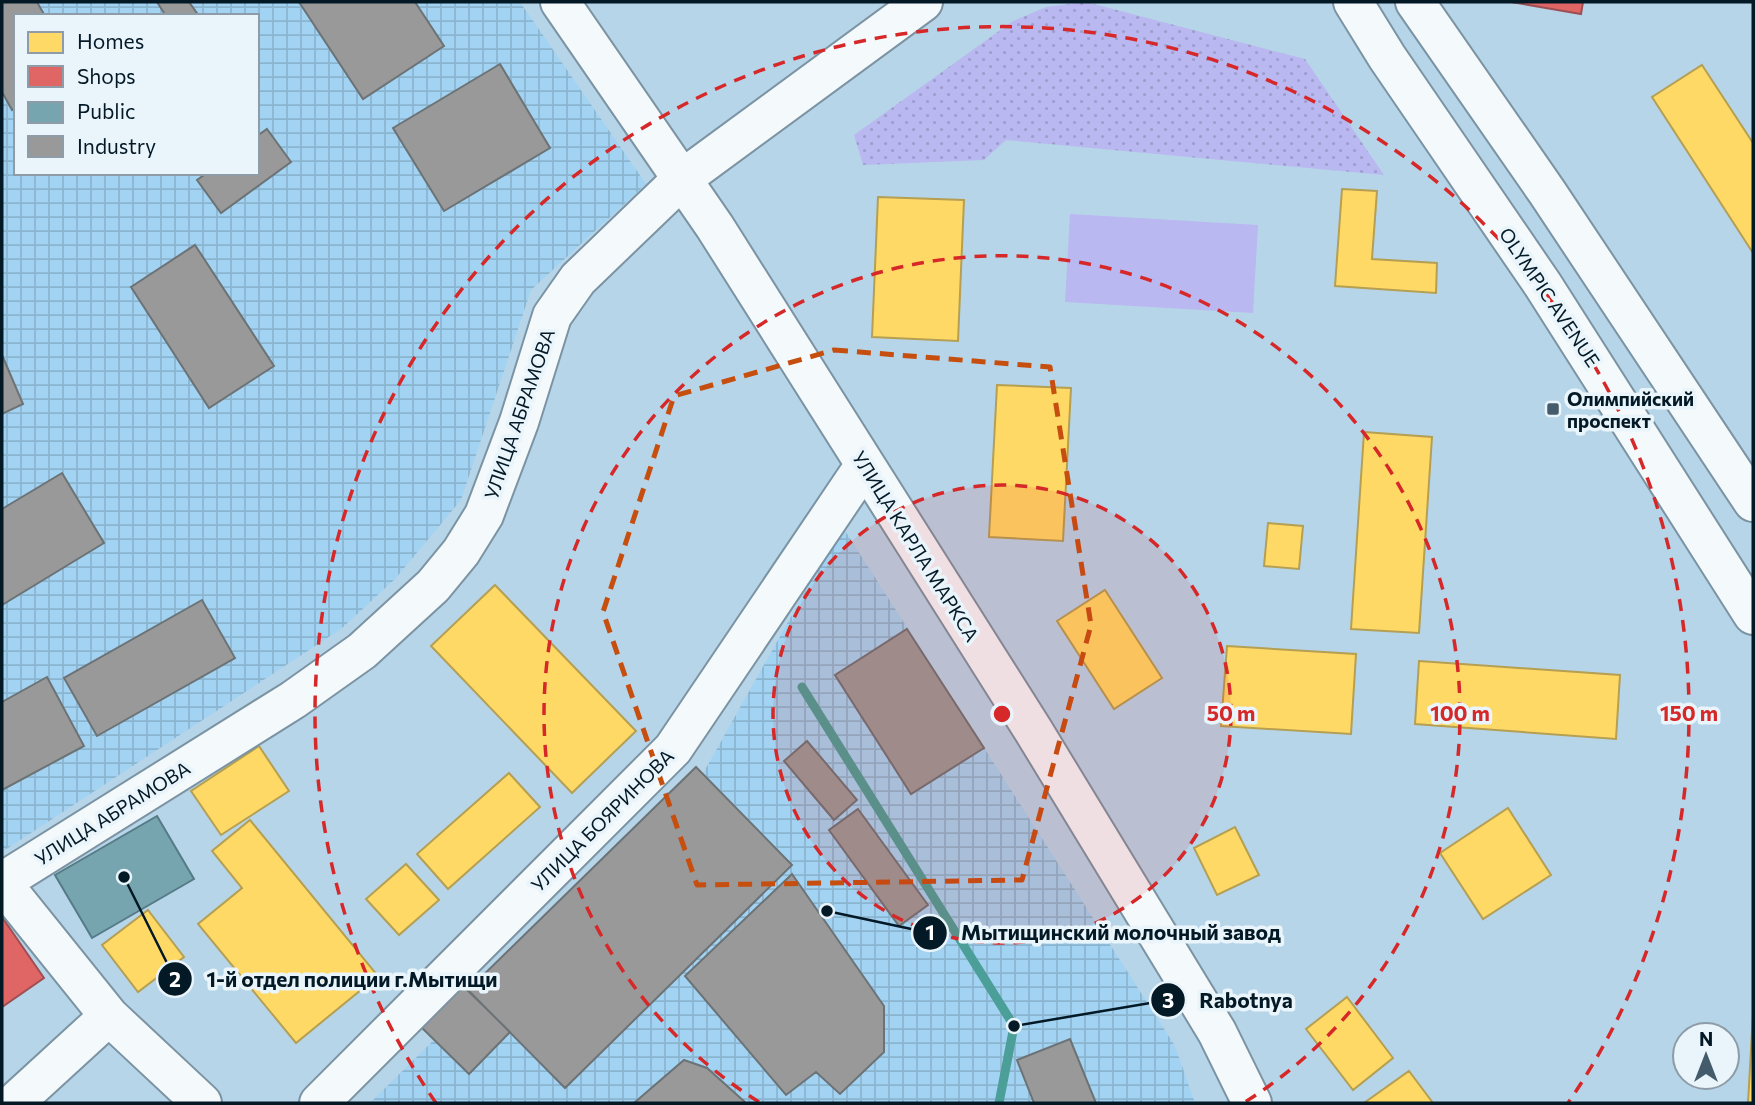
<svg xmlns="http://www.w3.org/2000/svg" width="1755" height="1105" font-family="Commissioner,sans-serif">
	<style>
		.industrial { fill: url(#industrial-grid); fill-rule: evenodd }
		.grass { fill: url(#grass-dots) }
		.garden { fill: #b9b8f0 }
		.homes { fill: #ffd966; stroke: #b49f53; stroke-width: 2 }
		.shops { fill: #e06666; stroke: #9e4f53; stroke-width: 2 }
		.public { fill: #76a5af; stroke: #547b86; stroke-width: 2 }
		.industry { fill: #999; stroke: #6c7376; stroke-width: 2 }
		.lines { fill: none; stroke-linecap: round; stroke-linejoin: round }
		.stream { stroke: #4b9f98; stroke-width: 9 }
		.minor-casing { stroke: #7b93a2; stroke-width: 42 }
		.major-casing { stroke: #7b93a2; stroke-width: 42 }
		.minor { stroke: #f4f9fc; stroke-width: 38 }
		.major { stroke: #f4f9fc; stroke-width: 38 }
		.marked { fill: none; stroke: #c64f10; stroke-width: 5; stroke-dasharray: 14 9; stroke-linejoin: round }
		.ring { fill: none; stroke: #d62828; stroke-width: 3.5; stroke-dasharray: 12 9 }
		.poi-dot { fill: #435b6a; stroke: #e9f4fb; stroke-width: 2.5 }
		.labels { text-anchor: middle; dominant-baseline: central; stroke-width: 7; stroke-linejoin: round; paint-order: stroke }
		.street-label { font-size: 19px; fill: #041926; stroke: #e9f4fb }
		.poi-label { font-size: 19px; font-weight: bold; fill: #041926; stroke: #e9f4fb; text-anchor: start }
		.centre { fill: #d62828; stroke: #e9f4fb; stroke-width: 3.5 }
		.ring-label { font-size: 21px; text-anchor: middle; font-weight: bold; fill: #d62828; stroke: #e9f4fb; stroke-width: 7; stroke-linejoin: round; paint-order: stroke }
		.leader { fill: none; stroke: #041926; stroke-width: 2.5 }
		.callout-dot { fill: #041926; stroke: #e9f4fb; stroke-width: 2.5 }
		.mark-label { font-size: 21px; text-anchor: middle; font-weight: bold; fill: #fff }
		.callout-label { font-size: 21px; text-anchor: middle; font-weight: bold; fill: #041926; stroke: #e9f4fb; stroke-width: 7; stroke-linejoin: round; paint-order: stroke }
	</style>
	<defs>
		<pattern id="industrial-grid" width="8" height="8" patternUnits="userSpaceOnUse" patternTransform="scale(1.75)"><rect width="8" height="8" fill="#a3d3f2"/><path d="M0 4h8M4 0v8" fill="none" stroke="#8bb5cf"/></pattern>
		<pattern id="grass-dots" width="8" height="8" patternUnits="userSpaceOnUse" patternTransform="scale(1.75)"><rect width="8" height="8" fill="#b9b8f0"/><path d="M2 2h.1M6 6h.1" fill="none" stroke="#9d9ece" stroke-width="1.8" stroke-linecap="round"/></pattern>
	</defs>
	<rect width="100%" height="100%" fill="#b7d5e9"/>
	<path class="industrial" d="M 2,2 L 520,2 L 646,184 L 531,290 L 461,500 L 395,579 L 341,629 L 2,852 ZM 16,16 L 257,16 L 257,173 L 16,173 Z
		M 842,526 L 1175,1046 L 1195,1103 L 370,1103 L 701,777 Z"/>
	<path class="grass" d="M 1086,2 L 1305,59 L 1384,175 L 1006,140 L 984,160 L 863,165 L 854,135 L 1013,21 L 1046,7 Z"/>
	<path class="garden" d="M 1070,214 L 1258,225 L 1253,313 L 1065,302 Z"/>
	<path class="homes" d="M 1702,65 L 1753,143 L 1753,253 L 1652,97 Z
		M 1342,189 L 1377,191 L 1372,259 L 1437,263 L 1436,293 L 1335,286 Z
		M 878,197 L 964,200 L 958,341 L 872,337 Z
		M 997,385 L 1071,388 L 1063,541 L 989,537 Z
		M 1364,432 L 1432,437 L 1419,633 L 1351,629 Z
		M 1268,523 L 1303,526 L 1299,569 L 1264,566 Z
		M 495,585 L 636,731 L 572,793 L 431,646 Z
		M 1105,590 L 1162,678 L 1114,709 L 1057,621 Z
		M 1227,646 L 1356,654 L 1351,734 L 1221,726 Z
		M 1419,661 L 1620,675 L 1616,739 L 1415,724 Z
		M 259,746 L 289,791 L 221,835 L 191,791 Z
		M 509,773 L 540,807 L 448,889 L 417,854 Z
		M 1508,808 L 1551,875 L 1483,919 L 1440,853 Z
		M 250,820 L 378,976 L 296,1043 L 198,924 L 242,888 L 212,851 Z
		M 1235,827 L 1259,875 L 1217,895 L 1194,848 Z
		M 406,864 L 439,900 L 399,935 L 366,899 Z
		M 148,910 L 184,957 L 138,992 L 102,945 Z
		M 1347,997 L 1393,1058 L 1353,1090 L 1306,1029 Z
		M 1753,1014 L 1753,1103 L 1748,1103 Z
		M 1409,1071 L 1433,1103 L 1364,1103 Z"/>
	<path class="shops" d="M 1511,2 L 1583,2 L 1581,14 Z
		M 2,917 L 44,978 L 2,1007 Z"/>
	<path class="public" d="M 157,816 L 194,879 L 92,938 L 55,875 Z"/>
	<path class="industry" d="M 2,2 L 37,2 L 45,16 L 16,16 L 16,107 L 12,110 L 2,92 Z
		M 157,2 L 189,2 L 199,16 L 166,16 Z
		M 299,2 L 415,2 L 444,46 L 363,99 Z
		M 500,64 L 550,148 L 444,211 L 393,128 Z
		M 267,129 L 291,162 L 221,213 L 197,180 L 207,173 L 257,173 L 257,136 Z
		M 195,245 L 274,366 L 209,408 L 131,287 Z
		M 2,355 L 23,404 L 2,414 Z
		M 62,473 L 104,543 L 2,605 L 2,509 Z
		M 202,600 L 235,658 L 97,736 L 64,678 Z
		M 907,629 L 984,748 L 911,794 L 835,675 Z
		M 47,677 L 84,746 L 2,790 L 2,702 Z
		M 807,741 L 857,800 L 834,820 L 784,761 Z
		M 696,767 L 792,865 L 565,1088 L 468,990 Z
		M 858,809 L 928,905 L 899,926 L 829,830 Z
		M 792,874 L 884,1006 L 884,1052 L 840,1094 L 816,1072 L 786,1095 L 685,976 Z
		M 458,981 L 510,1032 L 469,1074 L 417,1023 Z
		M 1070,1039 L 1096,1103 L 1034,1103 L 1017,1060 Z
		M 684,1060 L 707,1068 L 746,1103 L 634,1103 Z"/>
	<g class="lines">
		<path class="stream" d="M 802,687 L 1014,1026 L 999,1103"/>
		<defs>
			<path id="minor" d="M 560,2 L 715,227 L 1033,730 L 1217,1032 L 1252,1103
				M 2,882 L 293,700 L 362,651 L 433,586 L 461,552 L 484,515 L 519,422 L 552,316 L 578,279 L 682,179 L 923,2
				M 2,883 L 109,1016 L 202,1103
				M 14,1103 L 109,1016
				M 319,1103 L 673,749 L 864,466"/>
			<path id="major" d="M 1353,2 L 1387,57 L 1543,285 L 1753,615
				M 1415,2 L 1547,192 L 1753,502"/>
		</defs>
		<use href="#minor" class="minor-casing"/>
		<use href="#major" class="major-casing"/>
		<use href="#minor" class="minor"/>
		<use href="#major" class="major"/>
	</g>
	<path class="marked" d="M 834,350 L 1050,367 L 1091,625 L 1022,880 L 697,885 L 603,612 L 674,396 Z"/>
	<circle cx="1002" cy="714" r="229" fill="#d62828" fill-opacity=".12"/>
	<g class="ring">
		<circle cx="1002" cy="714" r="229"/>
		<path d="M759 1102A458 458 0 1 1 1245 1102"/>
		<path d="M436 1103A687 687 0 1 1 1568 1103"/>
	</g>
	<rect class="poi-dot" x="1546" y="402" width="14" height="14" rx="3.5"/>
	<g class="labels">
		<g class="street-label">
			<text transform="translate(1550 297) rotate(56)">OLYMPIC AVENUE</text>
			<text transform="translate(519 414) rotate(-71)">УЛИЦА АБРАМОВА</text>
			<text transform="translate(916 546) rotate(58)">УЛИЦА КАРЛА МАРКСА</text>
			<text transform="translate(112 813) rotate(-32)">УЛИЦА АБРАМОВА</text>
			<text transform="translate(602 820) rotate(-45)">УЛИЦА БОЯРИНОВА</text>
		</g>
		<g class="poi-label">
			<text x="1567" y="398">Олимпийский<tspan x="1567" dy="22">проспект</tspan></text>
		</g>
	</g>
	<circle cx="1002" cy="714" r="10" class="centre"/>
	<g class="ring-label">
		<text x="1231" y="721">50 m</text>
		<text x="1460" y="721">100 m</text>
		<text x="1689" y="721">150 m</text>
	</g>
	<path class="leader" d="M827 911L930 933M124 877L175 979M1014 1026L1168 1000"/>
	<g class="callout-dot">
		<circle cx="827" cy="911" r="7"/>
		<circle cx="124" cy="877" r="7"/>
		<circle cx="1014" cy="1026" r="7"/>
		<circle cx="930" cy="933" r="18"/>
		<circle cx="175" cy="979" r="18"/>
		<circle cx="1168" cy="1000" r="18"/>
	</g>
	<g class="mark-label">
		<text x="930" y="940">1</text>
		<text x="175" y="987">2</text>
		<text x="1168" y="1008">3</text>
	</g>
	<g class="callout-label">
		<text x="1121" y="940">Мытищинский молочный завод</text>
		<text x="352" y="987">1-й отдел полиции г.Мытищи</text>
		<text x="1246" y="1008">Rabotnya</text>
	</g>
	<rect width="1755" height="1105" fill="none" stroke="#041926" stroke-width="7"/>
	<rect x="14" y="14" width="245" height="161" fill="#e9f4fb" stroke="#8d9ca6" stroke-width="2"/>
	<rect x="28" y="32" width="35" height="21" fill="#ffd966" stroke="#8d9ca6" stroke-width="2"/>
	<text x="77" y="49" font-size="21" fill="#041926">Homes</text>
	<rect x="28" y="66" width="35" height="21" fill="#e06666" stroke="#8d9ca6" stroke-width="2"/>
	<text x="77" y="84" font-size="21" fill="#041926">Shops</text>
	<rect x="28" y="102" width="35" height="21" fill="#76a5af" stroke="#8d9ca6" stroke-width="2"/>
	<text x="77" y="119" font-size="21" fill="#041926">Public</text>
	<rect x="28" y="136" width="35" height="21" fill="#999999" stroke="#8d9ca6" stroke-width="2"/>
	<text x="77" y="154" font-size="21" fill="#041926">Industry</text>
	<g transform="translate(1706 1056)"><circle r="33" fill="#e9f4fb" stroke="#8d9ca6" stroke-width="2"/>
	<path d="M0-5L12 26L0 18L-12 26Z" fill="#435b6a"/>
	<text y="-10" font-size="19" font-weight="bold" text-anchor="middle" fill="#041926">N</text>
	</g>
</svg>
